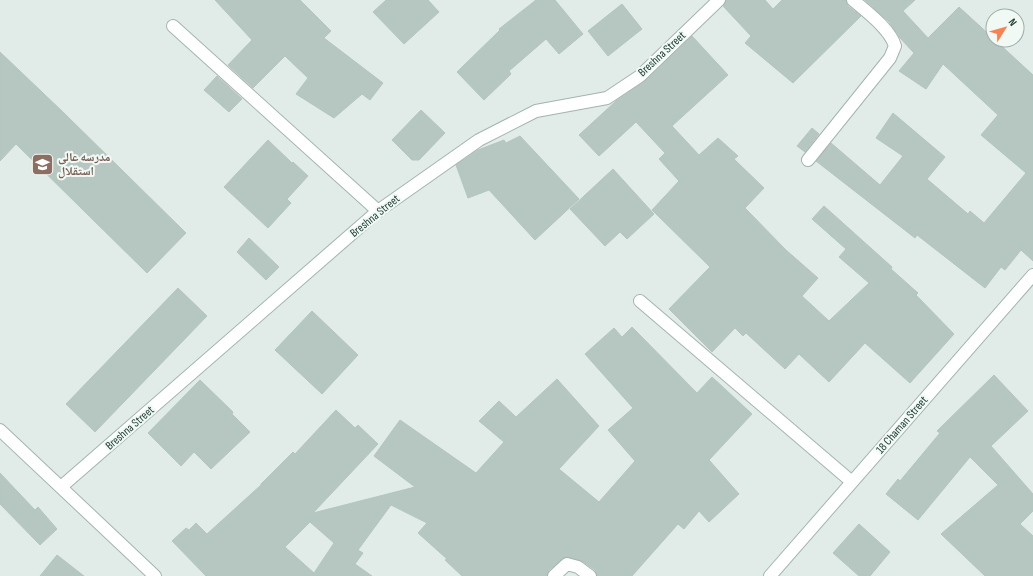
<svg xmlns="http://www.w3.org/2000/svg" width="1033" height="576" font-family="'Sofia Sans Condensed','Noto Naskh Arabic',sans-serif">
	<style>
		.building { fill: #b6c7c1; stroke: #b3c6bf; fill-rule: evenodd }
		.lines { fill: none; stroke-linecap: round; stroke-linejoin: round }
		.street-casing { stroke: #a3b4af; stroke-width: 14 }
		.street { stroke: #fff; stroke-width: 12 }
		.labels { text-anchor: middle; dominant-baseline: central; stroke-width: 4; stroke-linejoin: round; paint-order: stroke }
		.street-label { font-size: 12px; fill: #203e37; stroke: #f1f9f5 }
		.education-label { font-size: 12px; font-weight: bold; fill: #785e54; stroke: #f1f9f5; text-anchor: start }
	</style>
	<rect width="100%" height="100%" fill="#e1ece8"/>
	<path class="building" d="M 215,0 L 300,0 L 331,31 L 324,38 L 383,83 L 370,100 L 362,94 L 334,118 L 296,94 L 308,78 L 285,56 L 253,88 L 228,65 L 252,40 Z
		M 386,0 L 428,0 L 439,12 L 404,44 L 373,12 Z
		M 536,0 L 555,0 L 583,34 L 559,54 L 546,39 L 509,71 L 511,74 L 484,100 L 457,72 L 500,30 L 499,29 Z
		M 726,0 L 765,0 L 773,9 L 782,0 L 846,0 L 848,6 L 861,16 L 793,83 L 745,43 L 751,36 L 723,6 Z
		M 865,0 L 915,0 L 903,11 L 928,38 L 959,7 L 993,38 L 993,40 L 995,40 L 1033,75 L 1033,261 L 1021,250 L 1005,270 L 1001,267 L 985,288 L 917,235 L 915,238 L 816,161 L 831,143 L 880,185 L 903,156 L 876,138 L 893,113 L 945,157 L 927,179 L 968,214 L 970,211 L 984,223 L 1026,173 L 981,135 L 998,115 L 943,64 L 926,89 L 899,71 L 914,53 L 900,38 L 889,22 Z
		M 622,4 L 642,29 L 608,56 L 588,31 Z
		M 692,36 L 728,75 L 672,126 L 699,155 L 718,138 L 738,156 L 734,159 L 764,188 L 745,208 L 786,250 L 818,278 L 802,296 L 829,321 L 869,283 L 839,257 L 846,249 L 812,219 L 824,206 L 892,267 L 891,269 L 918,293 L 916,295 L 954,334 L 910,383 L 865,343 L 829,382 L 799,354 L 785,369 L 746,333 L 743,336 L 735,328 L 712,352 L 669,309 L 710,267 L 652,210 L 679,181 L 659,159 L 665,153 L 636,122 L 599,156 L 579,135 L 616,101 L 645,81 Z
		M 0,52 L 64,113 L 186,233 L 147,273 L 16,144 L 0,161 Z
		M 217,76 L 242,99 L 229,112 L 204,90 Z
		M 421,110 L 445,133 L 419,160 L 412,160 L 392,140 Z
		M 812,128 L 819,134 L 805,152 L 797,146 Z
		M 520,136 L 579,199 L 535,240 L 489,190 L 468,198 L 456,165 L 478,150 L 504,140 L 506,143 Z
		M 268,140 L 292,163 L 293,162 L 308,176 L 287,199 L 291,203 L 268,228 L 224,187 Z
		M 613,169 L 654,214 L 627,239 L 620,232 L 605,246 L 570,209 Z
		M 249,238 L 279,267 L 266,280 L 237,252 Z
		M 178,288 L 207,316 L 95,432 L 66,404 Z
		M 312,311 L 358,355 L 322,394 L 275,350 Z
		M 632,327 L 697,393 L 712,377 L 752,414 L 709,460 L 739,494 L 709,522 L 699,511 L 684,529 L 678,524 L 632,576 L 597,576 L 595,570 L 582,561 L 566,557 L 549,570 L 547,576 L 462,576 L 445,560 L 447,559 L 418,533 L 427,523 L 391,505 L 358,550 L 363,553 L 355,564 L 372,576 L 206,576 L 172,541 L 186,528 L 189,530 L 196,523 L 207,534 L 261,485 L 261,484 L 293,452 L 295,454 L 336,410 L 355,428 L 358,425 L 378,444 L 313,513 L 415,487 L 374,456 L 400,420 L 476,473 L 504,442 L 479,421 L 499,401 L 516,417 L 557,379 L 599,426 L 559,469 L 599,502 L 635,461 L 608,430 L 633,408 L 585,354 L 614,328 L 622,337 ZM 310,522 L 334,543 L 314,573 L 285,547 Z
		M 994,375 L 1028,411 L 991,446 L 1033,494 L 1033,511 L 1020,524 L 1033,536 L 1033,576 L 985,576 L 941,534 L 998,485 L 970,457 L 918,520 L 886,494 L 898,479 L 900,481 L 940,433 L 937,431 Z
		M 200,380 L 233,412 L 232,414 L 250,432 L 211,469 L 194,452 L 181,466 L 148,433 Z
		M 0,473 L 35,510 L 38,507 L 57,529 L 40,545 L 0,504 Z
		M 859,524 L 890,552 L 870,576 L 859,576 L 833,553 Z
		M 57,555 L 84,576 L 40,576 Z"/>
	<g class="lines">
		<defs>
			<path id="street" d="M 173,26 L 378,211
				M 808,160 L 890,58 L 895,46 C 890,29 867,12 853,0
				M 640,301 L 852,482
				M 0,430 L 155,576
				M 61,487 L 378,211 L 479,140 L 536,111 L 607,98 L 640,76 L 719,0
				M 554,576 L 567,564 L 578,567 L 590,576
				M 770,576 L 1033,275"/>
		</defs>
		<use href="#street" class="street-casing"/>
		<use href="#street" class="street"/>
	</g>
	<defs>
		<symbol id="school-square" viewBox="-11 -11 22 22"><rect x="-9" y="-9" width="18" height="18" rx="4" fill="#8d6e63" stroke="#f1f9f5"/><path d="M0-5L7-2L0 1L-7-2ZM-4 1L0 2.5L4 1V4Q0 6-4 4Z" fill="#fff"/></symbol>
	</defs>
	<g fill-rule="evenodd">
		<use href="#school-square" x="30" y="152" width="25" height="25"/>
	</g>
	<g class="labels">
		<g class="street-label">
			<text transform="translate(662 54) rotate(-43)">Breshna Street</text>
			<text transform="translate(375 216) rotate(-39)">Breshna Street</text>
			<text transform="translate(902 425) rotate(-49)">18 Chaman Street</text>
			<text transform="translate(130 428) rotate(-41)">Breshna Street</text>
		</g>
		<g class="education-label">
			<text x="58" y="157">مدرسه عالی<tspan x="58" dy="14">استقلال</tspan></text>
		</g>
	</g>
	<g transform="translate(1005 28) rotate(53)"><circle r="19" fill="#f1f9f5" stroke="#9daea9"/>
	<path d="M0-3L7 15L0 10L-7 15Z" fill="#fa8151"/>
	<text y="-6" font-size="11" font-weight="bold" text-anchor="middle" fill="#203e37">N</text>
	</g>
</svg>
